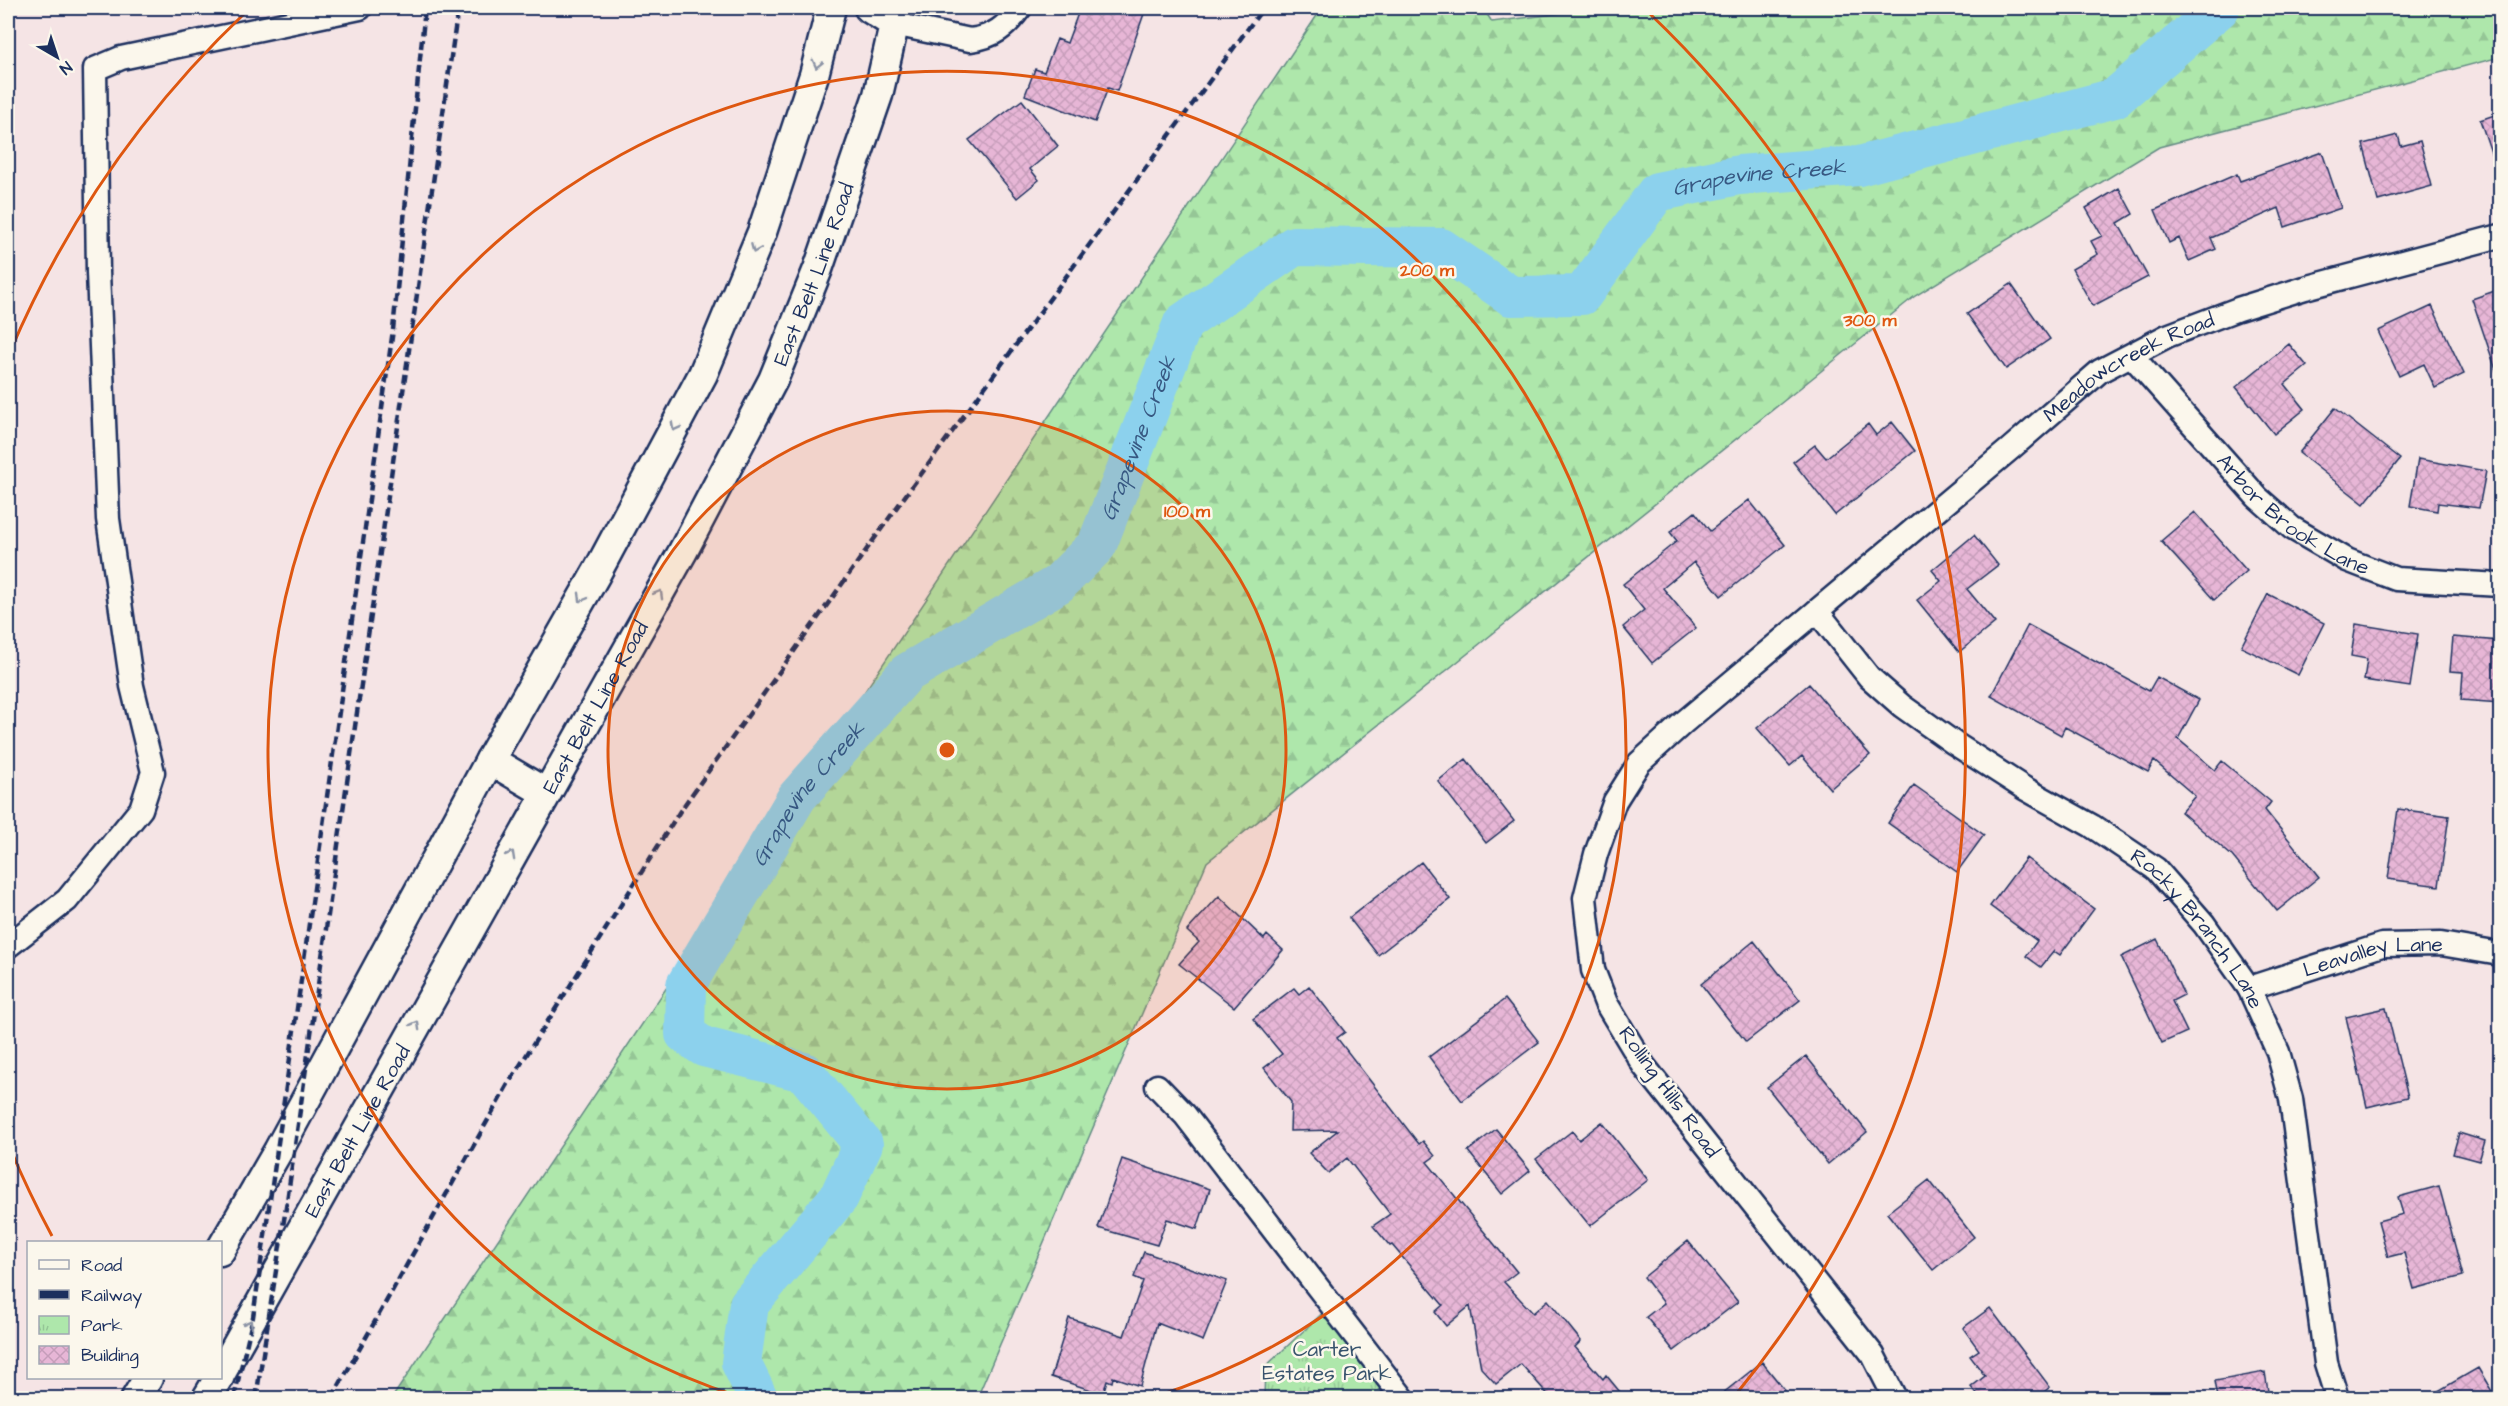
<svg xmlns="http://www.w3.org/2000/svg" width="2508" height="1406" font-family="'Architects Daughter',sans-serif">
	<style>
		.forest { fill: url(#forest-firs); stroke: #648b84; stroke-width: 1.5 }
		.park { fill: url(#park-tufts); stroke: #648b84; stroke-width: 1.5 }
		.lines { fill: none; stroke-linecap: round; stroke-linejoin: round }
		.river { stroke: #8cd1ed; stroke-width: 40 }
		.building { fill: url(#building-cross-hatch); stroke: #1b2f5e; stroke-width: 1.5 }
		.minor-casing { stroke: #1b2f5e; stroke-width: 27 }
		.major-casing { stroke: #1b2f5e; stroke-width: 33 }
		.minor { stroke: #fbf7ec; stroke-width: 22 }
		.major { stroke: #fbf7ec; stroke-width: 28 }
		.rail { stroke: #1b2f5e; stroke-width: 4.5; stroke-dasharray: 9 4.5; stroke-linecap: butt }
		.oneway { stroke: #8b93a5 }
		.ring { fill: none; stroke: #de5710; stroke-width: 3 }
		.labels { text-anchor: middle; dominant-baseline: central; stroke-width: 5; stroke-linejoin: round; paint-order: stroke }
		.street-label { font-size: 21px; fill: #1b2f5e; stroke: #fbf7ec }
		.park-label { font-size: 21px; fill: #38546d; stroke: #fbf7ec }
		.water-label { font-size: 22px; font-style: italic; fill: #375882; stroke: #fbf7ec }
		.centre { fill: #de5710; stroke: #fbf7ec; stroke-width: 3 }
		.ring-label { font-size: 18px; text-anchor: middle; font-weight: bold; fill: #de5710; stroke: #fbf7ec; stroke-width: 5; stroke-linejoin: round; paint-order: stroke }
	</style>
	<defs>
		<pattern id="forest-firs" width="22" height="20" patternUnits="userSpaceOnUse" patternTransform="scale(1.5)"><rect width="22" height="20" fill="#aee7ab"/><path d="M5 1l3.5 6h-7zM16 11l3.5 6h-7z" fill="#95c696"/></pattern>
		<pattern id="park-tufts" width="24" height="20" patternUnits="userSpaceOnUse" patternTransform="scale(1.5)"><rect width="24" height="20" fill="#aee7ab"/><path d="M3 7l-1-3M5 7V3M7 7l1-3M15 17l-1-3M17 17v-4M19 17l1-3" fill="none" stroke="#95c696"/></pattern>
		<pattern id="building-cross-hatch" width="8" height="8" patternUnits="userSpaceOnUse" patternTransform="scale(1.5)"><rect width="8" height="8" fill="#e7b6d6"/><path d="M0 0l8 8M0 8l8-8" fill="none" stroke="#c69dba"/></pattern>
	</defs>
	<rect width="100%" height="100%" fill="#f5e4e5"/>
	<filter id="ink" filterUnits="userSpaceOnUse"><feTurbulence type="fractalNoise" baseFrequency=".0167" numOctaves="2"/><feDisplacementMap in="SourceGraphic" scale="12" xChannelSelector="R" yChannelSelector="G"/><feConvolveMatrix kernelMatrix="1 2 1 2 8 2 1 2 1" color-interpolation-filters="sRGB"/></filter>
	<g filter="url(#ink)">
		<path class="forest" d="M 1322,8 L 1483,8 L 1492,22 L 1602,8 L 2500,8 L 2500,57 L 2159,147 L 1915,296 L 1207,862 L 977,1398 L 392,1398 Z"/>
		<path class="park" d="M 1331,1305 L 1403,1398 L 1264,1398 L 1265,1367 Z"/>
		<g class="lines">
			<path class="river" id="s1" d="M 758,1398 L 741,1363 L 749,1304 L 839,1197 L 863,1144 L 804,1072 L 704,1047 L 685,1034 L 686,985 L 797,797 L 907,673 L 1058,584 L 1097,545 L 1183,323 L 1294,246 L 1441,248 L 1511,296 L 1582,295 L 1657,192 L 1739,175 L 1859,166 L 2115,98 L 2220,8"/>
		</g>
		<path class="building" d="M 1080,8 L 1146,8 L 1117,91 L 1108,88 L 1095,122 L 1025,95 L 1035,69 L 1044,72 L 1057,39 L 1067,43 Z
			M 1022,100 L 1058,146 L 1030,169 L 1039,180 L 1017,198 L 969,140 Z
			M 2500,113 L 2500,170 L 2497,170 L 2480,120 Z
			M 2398,135 L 2401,146 L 2420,141 L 2432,186 L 2378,201 L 2363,144 Z
			M 2322,152 L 2341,208 L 2285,227 L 2279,208 L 2211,238 L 2216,249 L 2189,261 L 2179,238 L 2169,243 L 2155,210 L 2237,174 L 2240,181 Z
			M 2119,188 L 2133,214 L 2118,223 L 2148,277 L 2093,306 L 2072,269 L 2098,254 L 2091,241 L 2102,236 L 2086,208 Z
			M 2011,284 L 2050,339 L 2006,369 L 1967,314 Z
			M 2500,289 L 2500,373 L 2497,373 L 2472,299 Z
			M 2432,306 L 2464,374 L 2435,388 L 2424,364 L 2399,376 L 2378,331 Z
			M 2289,344 L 2307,366 L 2285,384 L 2305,409 L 2274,434 L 2236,387 Z
			M 2335,408 L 2400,459 L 2364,504 L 2299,453 Z
			M 1892,422 L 1915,451 L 1835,515 L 1793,462 L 1815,445 L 1826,458 L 1868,424 L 1876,435 Z
			M 2418,459 L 2486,471 L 2479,508 L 2438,503 L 2437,511 L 2410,506 Z
			M 1749,500 L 1785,545 L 1721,596 L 1694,562 L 1663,588 L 1696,628 L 1652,663 L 1623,627 L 1644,610 L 1623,584 L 1677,541 L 1670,532 L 1695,512 L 1710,531 Z
			M 2195,512 L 2247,571 L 2214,600 L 2161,541 Z
			M 1974,535 L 1998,565 L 1967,589 L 1995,623 L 1959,652 L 1917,600 L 1941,581 L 1932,570 Z
			M 2268,594 L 2324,623 L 2298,675 L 2241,647 Z
			M 2356,624 L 2418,634 L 2410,687 L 2364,680 L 2367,659 L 2351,656 Z
			M 2028,625 L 2149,691 L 2157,677 L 2199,700 L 2178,739 L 2215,770 L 2222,761 L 2271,802 L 2265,810 L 2319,877 L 2277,911 L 2232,856 L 2181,812 L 2195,796 L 2154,761 L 2148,772 L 2065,727 L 2061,735 L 1991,696 Z
			M 2453,637 L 2500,641 L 2500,703 L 2461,700 L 2463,672 L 2450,671 Z
			M 1809,684 L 1870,755 L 1830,789 L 1802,756 L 1790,766 L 1757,728 Z
			M 1466,759 L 1514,821 L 1486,843 L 1438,781 Z
			M 1914,785 L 1984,835 L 1957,872 L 1888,823 Z
			M 2398,809 L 2449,816 L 2439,886 L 2388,879 Z
			M 2026,858 L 2094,909 L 2060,955 L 2054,951 L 2041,967 L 2026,956 L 2037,941 L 1990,906 Z
			M 1421,862 L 1450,899 L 1378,955 L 1349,918 Z
			M 1219,896 L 1264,939 L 1267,935 L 1283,950 L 1234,1007 L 1179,964 L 1199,942 L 1187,931 Z
			M 2157,939 L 2184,995 L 2172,1001 L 2187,1032 L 2162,1043 L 2121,957 Z
			M 1754,941 L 1800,1000 L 1746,1042 L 1701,984 Z
			M 1309,986 L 1345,1032 L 1337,1038 L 1419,1144 L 1423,1141 L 1435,1156 L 1427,1162 L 1517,1272 L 1504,1282 L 1533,1313 L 1548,1300 L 1581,1341 L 1575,1347 L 1603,1379 L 1606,1375 L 1625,1398 L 1551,1398 L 1521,1364 L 1496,1384 L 1481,1368 L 1470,1306 L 1446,1326 L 1435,1312 L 1443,1305 L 1392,1245 L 1390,1246 L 1373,1226 L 1390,1214 L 1347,1158 L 1328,1173 L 1309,1153 L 1338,1130 L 1290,1131 L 1291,1102 L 1264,1068 L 1282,1054 L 1253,1019 L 1294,988 L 1299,994 Z
			M 1505,999 L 1539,1042 L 1462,1101 L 1429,1057 Z
			M 2386,1008 L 2408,1097 L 2367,1107 L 2346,1017 Z
			M 1806,1056 L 1867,1132 L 1828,1164 L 1767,1087 Z
			M 1602,1122 L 1648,1180 L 1590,1226 L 1536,1159 L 1572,1131 L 1579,1140 Z
			M 1496,1129 L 1530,1171 L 1502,1194 L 1468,1151 Z
			M 2459,1133 L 2485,1141 L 2479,1161 L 2453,1154 Z
			M 1122,1159 L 1210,1189 L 1197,1229 L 1167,1219 L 1157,1245 L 1098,1228 Z
			M 1929,1180 L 1974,1237 L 1933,1270 L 1887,1213 Z
			M 2439,1186 L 2463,1276 L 2414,1289 L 2404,1253 L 2388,1257 L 2378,1221 L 2403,1214 L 2398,1197 Z
			M 1688,1241 L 1738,1302 L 1674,1351 L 1646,1317 L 1664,1303 L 1644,1277 Z
			M 1144,1252 L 1227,1281 L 1203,1341 L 1157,1323 L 1140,1386 L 1113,1377 L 1112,1382 L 1107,1380 L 1103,1394 L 1051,1377 L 1069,1318 L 1124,1336 L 1143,1281 L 1134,1277 Z
			M 1990,1308 L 2050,1387 L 2036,1398 L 1980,1398 L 1971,1387 L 1985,1376 L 1970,1356 L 1979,1350 L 1963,1328 Z
			M 1762,1362 L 1791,1398 L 1717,1398 Z
			M 2478,1368 L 2496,1398 L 2426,1398 Z
			M 2265,1372 L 2269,1398 L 2218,1398 L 2215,1381 Z"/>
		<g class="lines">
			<defs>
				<g id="minor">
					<path d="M 894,24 L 970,40 C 994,37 1006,27 1020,8"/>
					<path id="s2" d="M 2132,356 L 2257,497 L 2292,528 L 2347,560 L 2396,579 L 2500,585"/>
					<path id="s3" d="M 1817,611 L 1869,677 L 1902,706 L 1954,743 L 2024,788 L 2092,826 L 2156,869 L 2204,924 L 2249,988 L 2278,1052 L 2291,1099 L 2326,1363 L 2337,1398"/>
					<path d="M 8,946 L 67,900 L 141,809 L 153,772 L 132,686 L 108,519 L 98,272 L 95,69 L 121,58 L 360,8"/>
					<path id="s4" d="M 2249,988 L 2382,945 L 2441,944 L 2500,954"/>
					<path d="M 1157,1086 L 1185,1115 L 1403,1398"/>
					<path id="s5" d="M 1895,1398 L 1873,1355 L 1644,1066 L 1606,1003 L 1593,970 L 1585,898 L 1596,854 L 1615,801 L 1639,763 L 1683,723 L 2010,449 L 2100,371 L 2167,336 L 2238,309 L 2305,288 L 2500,236"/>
				</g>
				<g id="major">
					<path d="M 869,8 L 894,24"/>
					<path d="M 490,760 L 546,793"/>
					<path d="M 220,1251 L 278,1151 L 490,760 L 596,574 L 703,374 L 762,232 L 814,75 L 831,8"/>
					<path id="s6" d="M 220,1375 L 682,553 L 773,380 L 818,269 L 878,95 L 898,8"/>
					<path d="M 136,1398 L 148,1378"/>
					<path d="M 207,1398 L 219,1378"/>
				</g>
			</defs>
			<use href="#minor" class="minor-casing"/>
			<use href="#major" class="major-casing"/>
			<use href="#minor" class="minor"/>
			<use href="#major" class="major"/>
			<path class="rail" d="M 234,1398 L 253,1317 L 265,1235 L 393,330 L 425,8
				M 256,1398 L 287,1201 L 458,8
				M 332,1398 L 507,1086 L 680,811 L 897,507 L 1263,8"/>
		</g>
		<defs><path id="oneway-chevron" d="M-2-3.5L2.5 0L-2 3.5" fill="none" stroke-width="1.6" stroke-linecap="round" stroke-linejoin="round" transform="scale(1.5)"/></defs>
		<g class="oneway">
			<use href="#oneway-chevron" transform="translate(817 64) rotate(104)"/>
			<use href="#oneway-chevron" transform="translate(755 249) rotate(113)"/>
			<use href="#oneway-chevron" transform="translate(675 427) rotate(118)"/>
			<use href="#oneway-chevron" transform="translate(659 594) rotate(-60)"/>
			<use href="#oneway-chevron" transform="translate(582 598) rotate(120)"/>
			<use href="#oneway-chevron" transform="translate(511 855) rotate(-61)"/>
			<use href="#oneway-chevron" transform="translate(416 1025) rotate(-61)"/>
			<use href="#oneway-chevron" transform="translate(249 1324) rotate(-61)"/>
		</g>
	</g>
	<circle cx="947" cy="750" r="339" fill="#de5710" fill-opacity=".12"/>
	<g class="ring">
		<circle cx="947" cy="750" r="339"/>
		<path d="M743 1398A679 679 0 1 1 1151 1398"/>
		<path d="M52 1236A1018 1018 0 0 1 10 1148M10 352A1018 1018 0 0 1 246 12M1648 12A1018 1018 0 0 1 1733 1398"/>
	</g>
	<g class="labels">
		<g class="street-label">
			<text stroke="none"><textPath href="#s6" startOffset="1252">East Belt Line Road</textPath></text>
			<text stroke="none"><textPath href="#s5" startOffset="1377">Meadowcreek Road</textPath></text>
			<text stroke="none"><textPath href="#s2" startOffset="228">Arbor Brook Lane</textPath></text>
			<text stroke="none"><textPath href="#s6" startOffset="766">East Belt Line Road</textPath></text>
			<text stroke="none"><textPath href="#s3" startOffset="502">Rocky Branch Lane</textPath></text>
			<text stroke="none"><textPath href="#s4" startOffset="129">Leavalley Lane</textPath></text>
			<text transform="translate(1669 1092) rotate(54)">Rolling Hills Road</text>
			<text stroke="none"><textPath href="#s6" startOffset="280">East Belt Line Road</textPath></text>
		</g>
		<g class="park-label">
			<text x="1327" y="1349">Carter<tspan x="1327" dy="24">Estates Park</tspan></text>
		</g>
		<g class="water-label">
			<text stroke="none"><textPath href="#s1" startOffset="2086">Grapevine Creek</textPath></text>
			<text stroke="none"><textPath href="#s1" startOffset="1294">Grapevine Creek</textPath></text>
			<text stroke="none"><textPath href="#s1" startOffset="792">Grapevine Creek</textPath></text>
		</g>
	</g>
	<circle cx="947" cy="750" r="9" class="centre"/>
	<g class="ring-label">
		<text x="1427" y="276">200 m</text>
		<text x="1870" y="326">300 m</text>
		<text x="1187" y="517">100 m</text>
	</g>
	<rect width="2508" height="1406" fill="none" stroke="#fbf7ec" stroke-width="30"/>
	<rect x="15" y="15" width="2478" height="1376" fill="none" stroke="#1b2f5e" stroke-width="2" filter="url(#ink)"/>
	<rect x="27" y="1241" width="195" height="138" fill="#fbf7ec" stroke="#a1a7b3" stroke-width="1.5"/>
	<rect x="39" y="1260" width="30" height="9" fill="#fbf7ec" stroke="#a1a7b3" stroke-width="1.5"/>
	<text x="81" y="1271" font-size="18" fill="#1b2f5e">Road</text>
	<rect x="39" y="1290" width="30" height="9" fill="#1b2f5e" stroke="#a1a7b3" stroke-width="1.5"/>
	<text x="81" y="1301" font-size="18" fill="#1b2f5e">Railway</text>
	<rect x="39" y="1316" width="30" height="18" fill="url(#park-tufts)" stroke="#a1a7b3" stroke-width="1.5"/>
	<text x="81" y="1331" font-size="18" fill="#1b2f5e">Park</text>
	<rect x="39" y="1346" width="30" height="18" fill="url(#building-cross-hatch)" stroke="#a1a7b3" stroke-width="1.5"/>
	<text x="81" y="1361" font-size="18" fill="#1b2f5e">Building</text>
	<g transform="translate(57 57) rotate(141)" stroke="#fbf7ec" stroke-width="4.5" paint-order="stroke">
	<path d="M0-4.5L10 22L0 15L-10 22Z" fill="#1b2f5e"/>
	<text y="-9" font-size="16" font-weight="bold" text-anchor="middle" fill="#1b2f5e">N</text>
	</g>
</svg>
